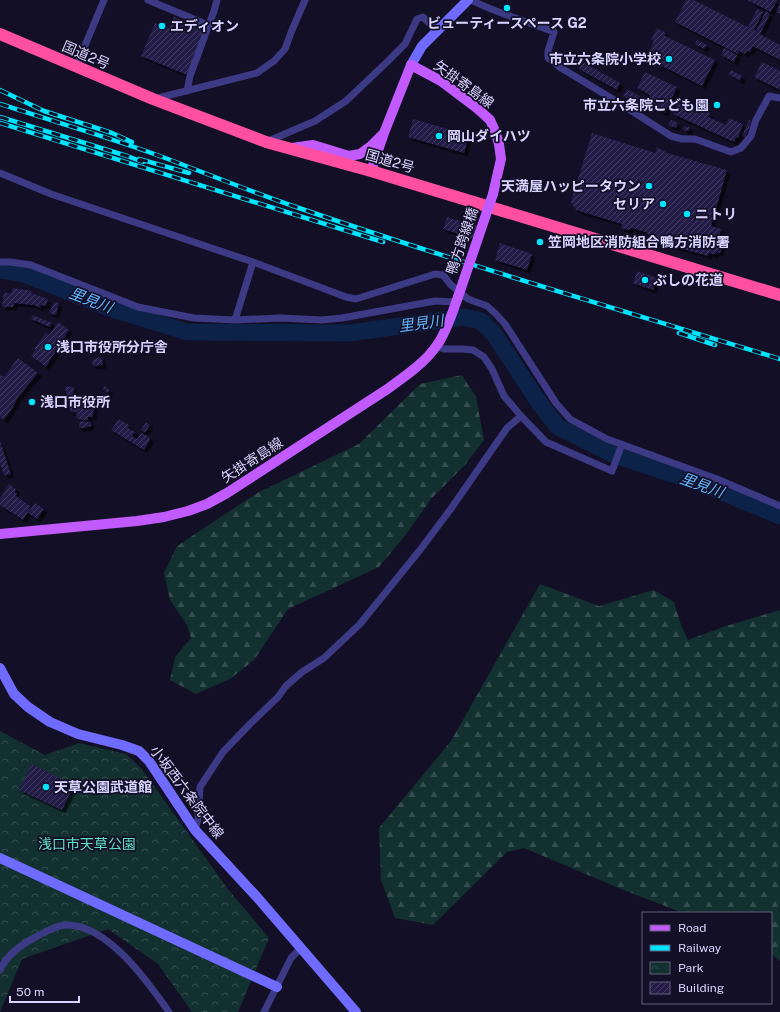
<svg xmlns="http://www.w3.org/2000/svg" width="780" height="1012" font-family="'Public Sans','Noto Sans JP',sans-serif">
	<style>
		.forest { fill: url(#forest-firs) }
		.park { fill: url(#park-crowns) }
		.lines { fill: none; stroke-linecap: round; stroke-linejoin: round }
		.river { stroke: #0c2248; stroke-width: 17 }
		.building { fill: url(#building-hatch); filter: url(#shadow) }
		.street { stroke: #3d3a85; stroke-width: 7 }
		.secondary { stroke: #6f6bff; stroke-width: 10 }
		.primary { stroke: #c25bff; stroke-width: 10 }
		.highway { stroke: #ff4fa3; stroke-width: 12 }
		.rail-casing { stroke: #00e5ff; stroke-width: 4.5 }
		.rail { stroke: #130f26; stroke-width: 3; stroke-dasharray: 9; stroke-linecap: butt }
		.primary-bridge { stroke: #c25bff; stroke-width: 10 }
		.poi-dot { fill: #00e5ff; stroke: #130f26; stroke-width: 1.5 }
		.labels { text-anchor: middle; dominant-baseline: central; stroke-width: 3.5; stroke-linejoin: round; paint-order: stroke }
		.poi-label { font-size: 14px; font-weight: bold; fill: #d9d4ff; stroke: #130f26; text-anchor: start }
		.street-label { font-size: 14px; fill: #d9d4ff; stroke: #130f26 }
		.park-label { font-size: 14px; fill: #5fe0c0; stroke: #130f26 }
		.water-label { font-size: 15px; font-style: italic; fill: #62b6ff; stroke: #130f26 }
	</style>
	<defs>
		<pattern id="forest-firs" width="22" height="20" patternUnits="userSpaceOnUse"><rect width="22" height="20" fill="#12302f"/><path d="M5 1l3.5 6h-7zM16 11l3.5 6h-7z" fill="#344d4e"/></pattern>
		<pattern id="park-crowns" width="20" height="18" patternUnits="userSpaceOnUse"><rect width="20" height="18" fill="#12302f"/><path d="M2 6a3 3 0 1 1 6 0M12 15a3 3 0 1 1 6 0" fill="none" stroke="#344d4e"/></pattern>
		<pattern id="building-hatch" width="6" height="6" patternUnits="userSpaceOnUse"><rect width="6" height="6" fill="#241b47"/><path d="M-1 1l2-2M0 6l6-6M5 7l2-2" fill="none" stroke="#433b63"/></pattern>
		<filter id="shadow"><feDropShadow dx="3.5" dy="3.5" stdDeviation="0" flood-color="#0009"/></filter>
	</defs>
	<rect width="100%" height="100%" fill="#130f26"/>
	<path class="forest" d="M 462,375 L 476,397 L 484,440 L 465,465 L 431,499 L 407,533 L 379,567 L 288,609 L 254,660 L 230,679 L 196,694 L 170,680 L 175,657 L 191,638 L 187,625 L 170,600 L 164,573 L 177,546 L 257,493 L 359,444 L 420,384 Z
		M 540,584 L 599,606 L 654,590 L 674,602 L 681,625 L 688,640 L 723,627 L 780,610 L 780,961 L 771,954 L 771,913 L 683,913 L 626,891 L 524,848 L 507,852 L 433,925 L 395,918 L 381,880 L 379,828 L 451,741 Z"/>
	<path class="park" d="M 0,731 L 45,755 L 79,743 L 126,754 L 141,768 L 228,889 L 269,938 L 238,1012 L 192,1012 L 158,964 L 108,929 L 22,959 L 0,1012 Z"/>
	<g class="lines">
		<path class="river" d="M 0,270 L 25,274 L 109,308 L 187,332 L 350,333 L 464,317 L 481,321 L 494,334 L 540,404 L 558,427 L 612,454 L 705,485 L 780,516"/>
	</g>
	<path class="building" d="M 686,0 L 694,0 L 748,27 L 757,9 L 763,12 L 754,30 L 756,31 L 766,11 L 770,14 L 760,34 L 780,45 L 780,60 L 753,46 L 750,52 L 747,51 L 745,54 L 739,51 L 738,54 L 675,22 Z
		M 747,0 L 777,0 L 771,12 Z
		M 780,3 L 780,14 L 776,12 Z
		M 174,17 L 205,30 L 187,75 L 141,56 L 155,23 L 169,28 Z
		M 657,28 L 665,32 L 665,36 L 715,60 L 702,86 L 646,58 L 654,41 L 651,40 Z
		M 697,40 L 707,45 L 704,49 L 695,44 Z
		M 724,48 L 737,55 L 734,62 L 721,55 Z
		M 572,56 L 580,61 L 578,64 L 570,60 Z
		M 583,62 L 620,83 L 617,90 L 579,69 Z
		M 762,62 L 780,71 L 780,90 L 754,77 Z
		M 731,70 L 742,76 L 740,81 L 729,74 Z
		M 645,72 L 677,87 L 665,113 L 646,104 L 650,95 L 637,88 Z
		M 627,89 L 645,99 L 641,106 L 623,96 Z
		M 678,102 L 699,112 L 700,109 L 710,113 L 708,117 L 726,125 L 729,118 L 743,124 L 738,138 L 736,137 L 734,142 L 673,114 Z
		M 413,119 L 469,135 L 464,153 L 408,137 Z
		M 671,120 L 678,123 L 676,128 L 668,125 Z
		M 749,120 L 752,121 L 745,137 L 742,136 Z
		M 684,126 L 689,127 L 689,131 L 683,130 Z
		M 592,133 L 655,153 L 657,147 L 667,153 L 727,170 L 711,226 L 721,229 L 717,245 L 722,247 L 720,253 L 716,252 L 715,255 L 709,253 L 708,256 L 654,241 L 646,232 L 631,228 L 629,230 L 621,228 L 622,224 L 576,210 L 571,202 Z
		M 447,217 L 478,226 L 474,239 L 443,229 Z
		M 500,243 L 532,254 L 527,270 L 495,260 Z
		M 637,271 L 657,278 L 653,290 L 633,283 Z
		M 13,288 L 32,291 L 31,293 L 48,299 L 46,306 L 41,305 L 40,308 L 34,305 L 14,303 L 13,307 L 2,307 L 4,292 L 11,294 Z
		M 54,302 L 59,303 L 56,315 L 49,313 Z
		M 33,315 L 52,323 L 50,327 L 31,319 Z
		M 58,322 L 69,330 L 46,367 L 31,356 L 36,349 L 34,349 L 46,332 L 49,335 Z
		M 102,357 L 103,365 L 93,366 L 92,361 L 96,358 Z
		M 18,358 L 38,373 L 18,397 L 13,407 L 4,420 L 0,417 L 0,374 L 4,377 Z
		M 65,386 L 74,387 L 73,397 L 83,396 L 83,400 L 94,400 L 93,417 L 88,417 L 88,420 L 80,420 L 80,419 L 76,418 L 77,412 L 70,412 L 70,406 L 69,406 Z
		M 105,386 L 110,391 L 108,393 L 103,389 Z
		M 119,419 L 129,425 L 128,428 L 135,432 L 132,436 L 137,439 L 141,433 L 149,437 L 150,440 L 144,450 L 111,430 Z
		M 80,421 L 91,422 L 91,426 L 85,428 L 79,428 Z
		M 146,422 L 150,425 L 145,432 L 141,430 Z
		M 0,441 L 11,474 L 4,475 L 0,463 Z
		M 9,484 L 16,489 L 15,492 L 17,494 L 15,495 L 31,507 L 23,520 L 0,505 L 0,499 Z
		M 35,503 L 44,509 L 37,519 L 28,513 Z
		M 31,764 L 74,785 L 62,810 L 19,790 Z"/>
	<g class="lines">
		<path class="street" d="M 148,0 L 208,25
			M 471,0 C 498,14 527,21 554,32 L 548,51 L 548,58 L 561,68 L 616,101 L 671,136 L 682,139 L 695,139 L 731,152 L 741,148 L 751,136 L 756,120 L 769,96 L 780,98
			M 76,67 L 104,0
			M 187,91 L 190,76 L 214,11 L 217,0
			M 154,99 L 257,73 L 274,61 L 285,49 L 292,30 L 305,0
			M 266,142 L 315,121 L 346,101 L 387,62 L 405,44 L 417,19 L 423,17 L 437,31
			M 0,173 L 51,194 L 253,262 L 346,297 L 356,299 L 435,274 L 443,275 L 451,285 L 468,299 L 487,306 L 496,314 L 505,324 L 556,403 L 570,419 L 607,439 L 717,479 L 780,506
			M 0,262 L 10,262 L 31,265 L 138,307 L 194,318 L 235,320 L 280,318 L 322,320 L 342,318 L 435,301 L 456,302
			M 235,320 L 253,262
			M 437,346 L 444,349 L 462,349 L 473,350 L 484,357 L 492,369 L 504,396 L 521,416 L 546,442 L 612,471 L 622,444
			M 195,830 L 198,819 L 200,787 L 223,752 L 249,725 L 278,697 L 286,686 L 302,672 L 324,658 L 360,624 L 420,550 L 450,510 L 507,428 L 521,416
			M 0,970 C 7,955 22,944 36,937 C 45,932 56,925 67,925 C 108,925 148,982 169,1012
			M 264,1012 L 291,958 L 301,948"/>
		<path class="secondary" d="M 411,65 L 422,46 L 468,0
			M 0,668 L 14,694 L 28,707 L 50,722 L 78,734 L 122,745 L 139,751 L 149,761 L 195,830 L 256,896 L 356,1012
			M 0,858 L 277,987"/>
		<path class="primary" d="M 292,148 L 313,145 L 349,156 L 360,154 L 371,146 L 383,134
			M 371,171 L 384,133 L 411,65 L 441,81 L 478,109 L 490,120 L 495,131 L 499,144 L 501,159 L 493,194
			M 0,534 L 137,521 L 164,517 L 188,511 L 207,504 L 227,493 L 386,390 C 404,377 425,363 437,345 C 447,331 452,313 458,297"/>
		<path class="highway" d="M 0,34 L 153,99 L 266,142 L 371,171 L 780,295"/>
		<defs>
			<path id="rail" d="M 0,90 L 44,111 L 112,133 L 132,142
				M 0,104 C 52,121 105,136 157,155 C 203,172 249,191 296,207 C 456,262 618,309 780,359
				M 0,117 L 127,156 L 143,162
				M 0,123 L 383,242
				M 139,159 L 189,173
				M 679,333 L 715,345"/>
		</defs>
		<use href="#rail" class="rail-casing"/>
		<use href="#rail" class="rail"/>
		<path class="primary-bridge" d="M 458,297 L 493,194"/>
	</g>
	<g class="poi-dot">
		<circle cx="507" cy="8" r="4"/>
		<circle cx="162" cy="26" r="4"/>
		<circle cx="669" cy="59" r="4"/>
		<circle cx="717" cy="105" r="4"/>
		<circle cx="439" cy="136" r="4"/>
		<circle cx="649" cy="186" r="4"/>
		<circle cx="663" cy="204" r="4"/>
		<circle cx="687" cy="214" r="4"/>
		<circle cx="540" cy="242" r="4"/>
		<circle cx="645" cy="280" r="4"/>
		<circle cx="48" cy="347" r="4"/>
		<circle cx="32" cy="402" r="4"/>
		<circle cx="46" cy="787" r="4"/>
	</g>
	<g class="labels">
		<g class="poi-label">
			<text x="507" y="23" text-anchor="middle">ビューティースペース G2</text>
			<text x="170" y="26">エディオン</text>
			<text x="661" y="59" text-anchor="end">市立六条院小学校</text>
			<text x="709" y="105" text-anchor="end">市立六条院こども園</text>
			<text x="447" y="136">岡山ダイハツ</text>
			<text x="641" y="186" text-anchor="end">天満屋ハッピータウン</text>
			<text x="655" y="204" text-anchor="end">セリア</text>
			<text x="695" y="214">ニトリ</text>
			<text x="548" y="242">笠岡地区消防組合鴨方消防署</text>
			<text x="653" y="280">ぶしの花道</text>
			<text x="56" y="347">浅口市役所分庁舎</text>
			<text x="40" y="402">浅口市役所</text>
			<text x="54" y="787">天草公園武道館</text>
		</g>
		<g class="street-label">
			<text transform="translate(86 55) rotate(23)">国道2号</text>
			<text transform="translate(464 84) rotate(36)">矢掛寄島線</text>
			<text transform="translate(390 161) rotate(16)">国道2号</text>
			<text transform="translate(462 241) rotate(-71)">鴨方跨線橋</text>
			<text transform="translate(252 460) rotate(-33)">矢掛寄島線</text>
			<text transform="translate(187 792) rotate(53)">小坂西六条院中線</text>
		</g>
		<g class="park-label">
			<text x="87" y="844">浅口市天草公園</text>
		</g>
		<g class="water-label">
			<text transform="translate(91 300) rotate(21)">里見川</text>
			<text transform="translate(421 323) rotate(-8)">里見川</text>
			<text transform="translate(702 485) rotate(20)">里見川</text>
		</g>
	</g>
	<rect x="642" y="912" width="130" height="92" fill="#130f26" stroke="#625e7d"/>
	<rect x="650" y="925" width="20" height="6" fill="#c25bff" stroke="#625e7d"/>
	<text x="678" y="932" font-size="12" fill="#d9d4ff">Road</text>
	<rect x="650" y="945" width="20" height="6" fill="#00e5ff" stroke="#625e7d"/>
	<text x="678" y="952" font-size="12" fill="#d9d4ff">Railway</text>
	<rect x="650" y="962" width="20" height="12" fill="url(#park-crowns)" stroke="#625e7d"/>
	<text x="678" y="972" font-size="12" fill="#d9d4ff">Park</text>
	<rect x="650" y="982" width="20" height="12" fill="url(#building-hatch)" stroke="#625e7d"/>
	<text x="678" y="992" font-size="12" fill="#d9d4ff">Building</text>
	<path d="M10 996v6h69v-6" fill="none" stroke="#d9d4ff" stroke-width="2"/>
	<text x="16" y="996" font-size="12" fill="#d9d4ff" stroke="#130f26" stroke-width="3" paint-order="stroke">50 m</text>
</svg>
